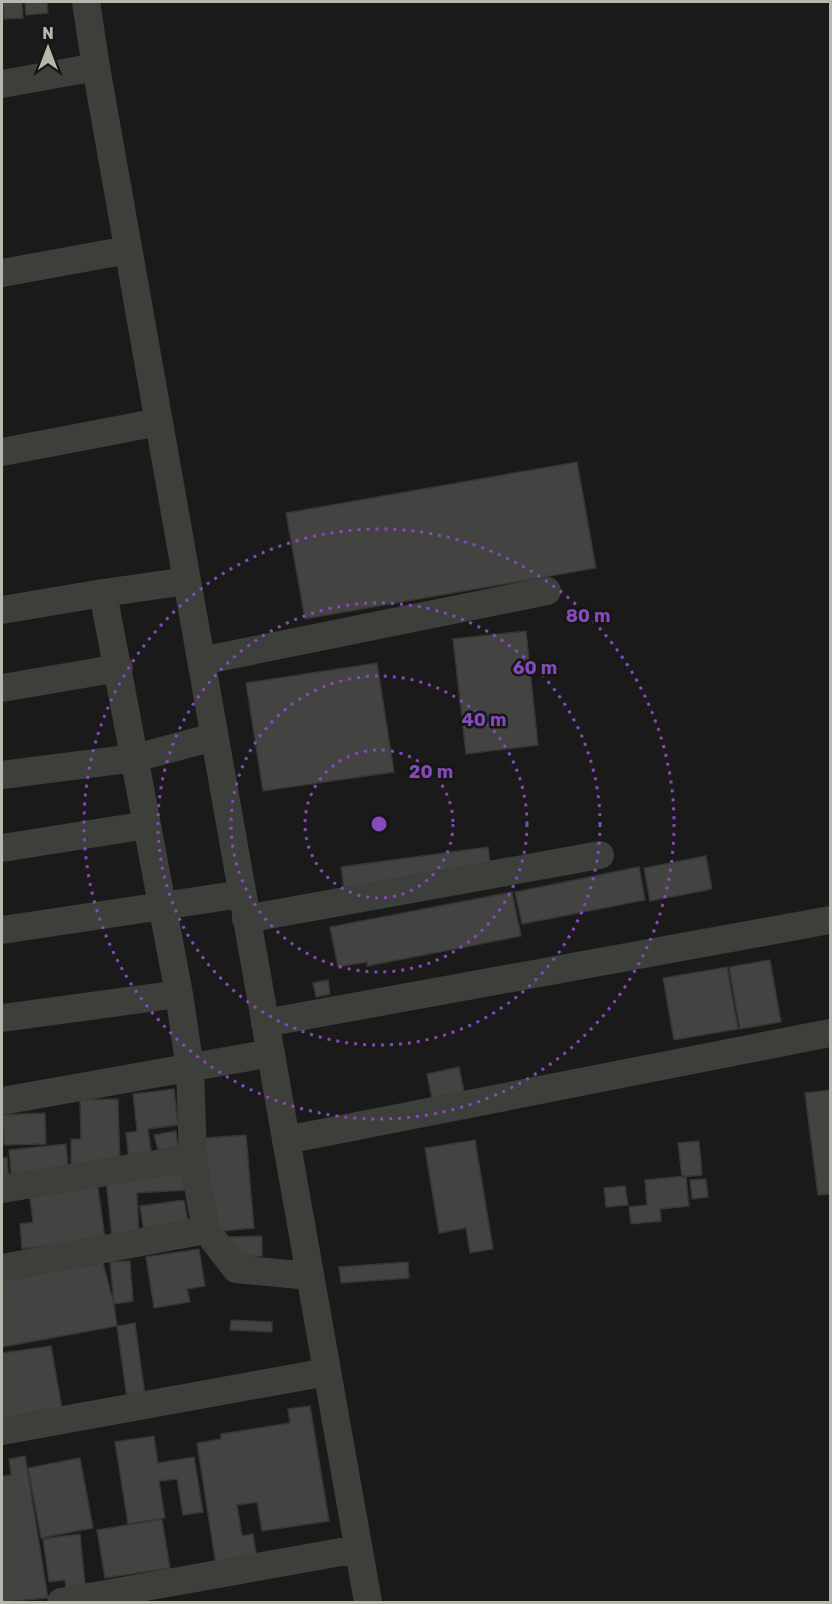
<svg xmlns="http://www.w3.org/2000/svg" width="832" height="1604" font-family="Rubik,sans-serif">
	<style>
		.building { fill: #434441; stroke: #343633; stroke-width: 1.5 }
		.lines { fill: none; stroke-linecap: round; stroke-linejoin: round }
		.minor { stroke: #3d3f3a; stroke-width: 28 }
		.ring { fill: none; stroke: #8748bb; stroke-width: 3; stroke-dasharray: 3 6 }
		.centre { fill: #8748bb; stroke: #141614; stroke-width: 3 }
		.ring-label { font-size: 18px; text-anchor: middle; font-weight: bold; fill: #8748bb; stroke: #141614; stroke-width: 5; stroke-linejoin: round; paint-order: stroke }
	</style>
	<rect width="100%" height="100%" fill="#191a19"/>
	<path class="building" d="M 3,2 L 22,2 L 23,18 L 4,19 Z
		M 25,2 L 47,2 L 48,13 L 26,15 Z
		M 577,462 L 596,568 L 305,619 L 286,513 Z
		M 526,631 L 538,745 L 466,754 L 453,639 Z
		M 377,663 L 394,772 L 263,791 L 246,683 Z
		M 488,847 L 491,871 L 344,890 L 341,867 Z
		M 706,856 L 712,889 L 650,901 L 644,868 Z
		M 639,867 L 645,900 L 522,924 L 515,892 Z
		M 512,892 L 521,936 L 367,966 L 367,962 L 338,967 L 330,927 Z
		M 770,960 L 781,1022 L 740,1029 L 729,967 Z
		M 727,967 L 738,1029 L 674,1040 L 663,978 Z
		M 328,980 L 330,994 L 316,997 L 313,983 Z
		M 459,1067 L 464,1092 L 432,1099 L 427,1074 Z
		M 174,1089 L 178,1125 L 148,1129 L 152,1158 L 129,1160 L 126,1133 L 137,1131 L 133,1094 Z
		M 830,1090 L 830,1194 L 818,1195 L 805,1093 Z
		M 118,1099 L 120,1165 L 71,1167 L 71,1139 L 81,1139 L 80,1100 Z
		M 45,1113 L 46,1144 L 4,1145 L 2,1115 Z
		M 176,1131 L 178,1147 L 158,1150 L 154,1135 Z
		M 246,1135 L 254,1228 L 212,1232 L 204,1138 Z
		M 475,1140 L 493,1249 L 470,1253 L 466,1228 L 439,1233 L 425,1148 Z
		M 699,1141 L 702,1175 L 682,1177 L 678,1143 Z
		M 66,1144 L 69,1176 L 12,1182 L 9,1150 Z
		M 7,1157 L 9,1183 L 2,1184 L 2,1158 Z
		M 185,1173 L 186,1190 L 137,1193 L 139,1237 L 112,1239 L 106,1178 Z
		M 686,1176 L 689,1206 L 660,1209 L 661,1221 L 631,1224 L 629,1207 L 647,1205 L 645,1180 Z
		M 706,1179 L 708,1197 L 692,1199 L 690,1180 Z
		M 625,1186 L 628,1205 L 606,1207 L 604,1188 Z
		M 98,1187 L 105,1239 L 22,1249 L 20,1224 L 33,1222 L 29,1191 Z
		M 184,1200 L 188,1222 L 144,1232 L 140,1206 Z
		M 262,1236 L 262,1256 L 229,1257 L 229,1237 Z
		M 199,1249 L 205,1286 L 187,1289 L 190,1302 L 154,1308 L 146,1257 Z
		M 130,1261 L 133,1301 L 114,1304 L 110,1262 Z
		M 408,1262 L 409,1278 L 341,1283 L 339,1267 Z
		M 103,1263 L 114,1304 L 117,1326 L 2,1347 L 2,1279 Z
		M 231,1320 L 272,1322 L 272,1332 L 230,1330 Z
		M 135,1323 L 146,1403 L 128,1406 L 117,1326 Z
		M 51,1346 L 63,1414 L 2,1423 L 2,1353 Z
		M 310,1406 L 329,1521 L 262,1531 L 257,1502 L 237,1505 L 242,1536 L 253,1534 L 258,1566 L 217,1572 L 197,1443 L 221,1439 L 221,1434 L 290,1423 L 288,1409 Z
		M 154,1436 L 158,1463 L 194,1457 L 203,1512 L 183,1515 L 177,1479 L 159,1481 L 165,1518 L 128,1524 L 115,1442 Z
		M 25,1456 L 48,1598 L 2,1602 L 2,1476 L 11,1475 L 9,1459 Z
		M 80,1458 L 93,1528 L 41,1538 L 28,1468 Z
		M 162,1519 L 170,1568 L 105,1578 L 97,1530 Z
		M 80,1534 L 86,1594 L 67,1596 L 65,1580 L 49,1582 L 43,1539 Z"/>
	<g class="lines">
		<path class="minor" d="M 86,2 L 96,67 L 368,1602
			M 2,84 L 96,67
			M 2,273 L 128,250
			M 2,452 L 159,422
			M 103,593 L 187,581
			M 2,610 L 103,593 L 179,994 L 190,1068 L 193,1158 L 206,1230 L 236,1269 L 310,1276
			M 201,661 L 547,591
			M 2,688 L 119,668
			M 2,775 L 135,758 L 214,737
			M 2,848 L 147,825
			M 246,919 L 600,855
			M 2,930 L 242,894
			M 2,1018 L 179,994
			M 265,1023 L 830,920
			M 2,1101 L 271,1053
			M 286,1140 L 830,1033
			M 2,1189 L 193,1158
			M 2,1268 L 206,1230
			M 2,1431 L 327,1372
			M 61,1602 L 358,1549"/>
	</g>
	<g class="ring">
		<circle cx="379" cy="824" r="74"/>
		<circle cx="379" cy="824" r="148"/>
		<circle cx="379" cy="824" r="221"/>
		<circle cx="379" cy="824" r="295"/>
	</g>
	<circle cx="379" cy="824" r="9" class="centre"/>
	<g class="ring-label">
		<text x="588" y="622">80 m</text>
		<text x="535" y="674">60 m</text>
		<text x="484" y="726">40 m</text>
		<text x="431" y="778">20 m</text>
	</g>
	<rect width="832" height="1604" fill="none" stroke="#b5b9ad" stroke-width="6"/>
	<g transform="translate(48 48)" stroke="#141614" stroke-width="4.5" paint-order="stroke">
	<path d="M0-4.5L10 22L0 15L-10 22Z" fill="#b5b9ad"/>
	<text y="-9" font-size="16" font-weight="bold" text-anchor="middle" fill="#b5b9ad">N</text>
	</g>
</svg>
